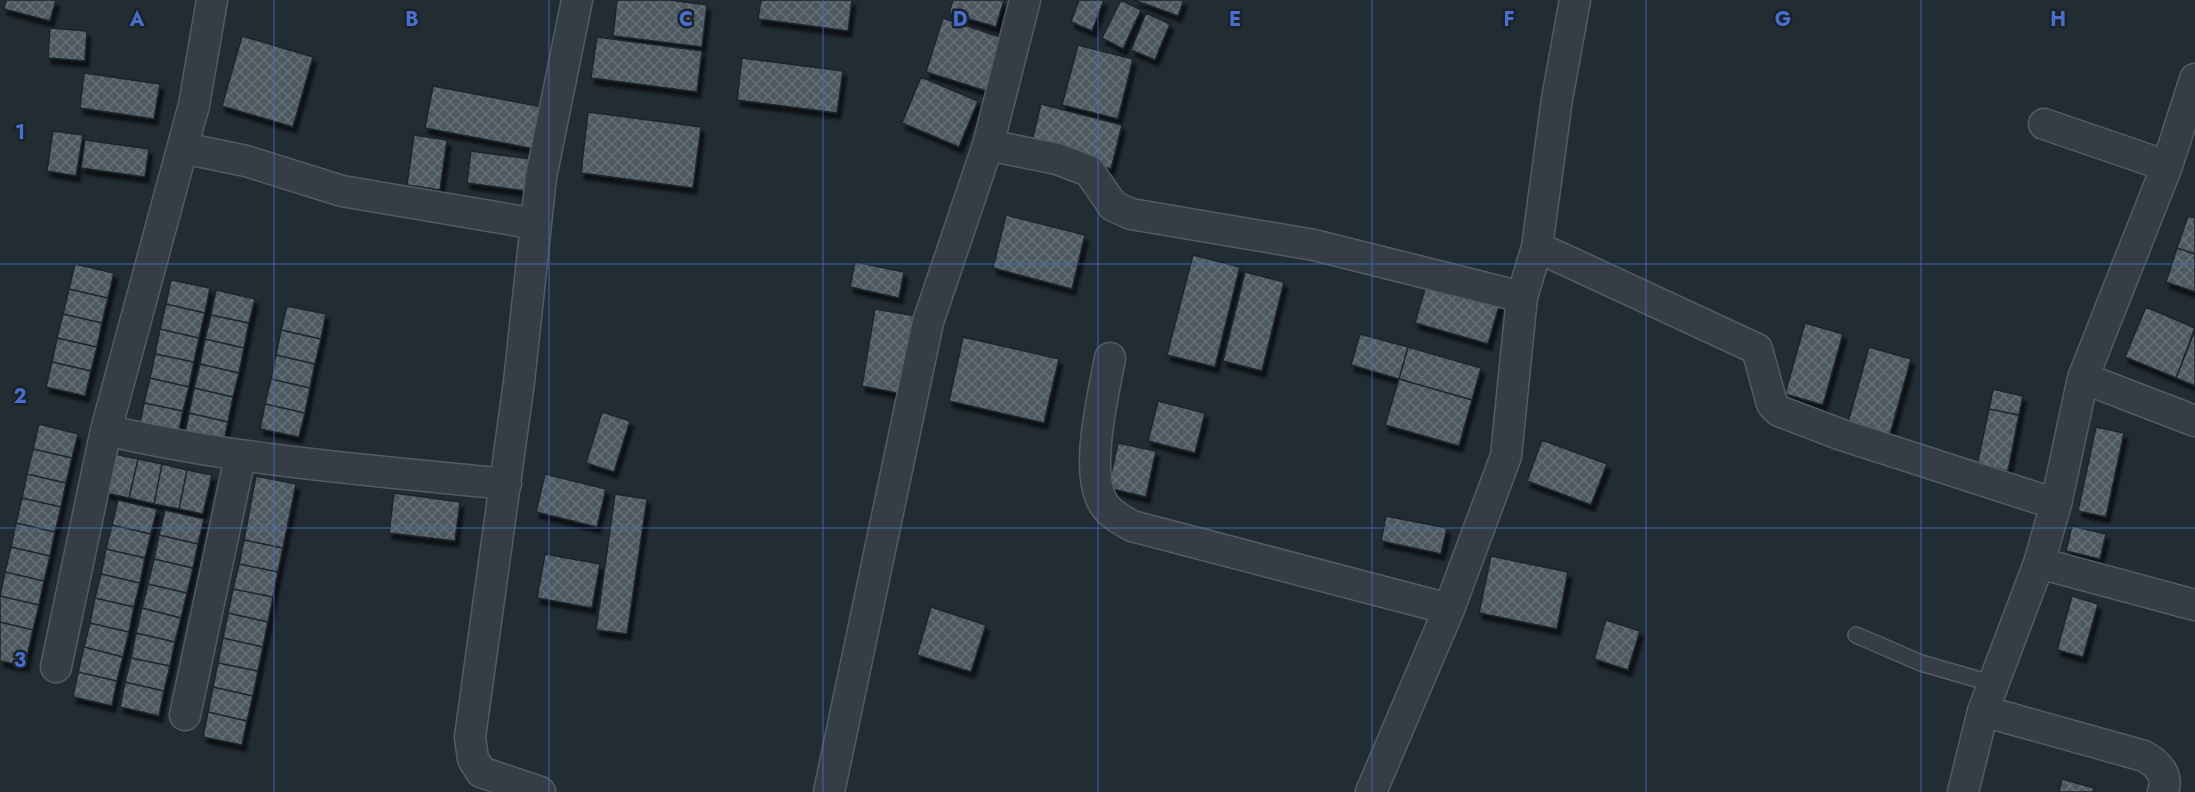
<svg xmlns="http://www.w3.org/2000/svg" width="2195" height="792" font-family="Jost,sans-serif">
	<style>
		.building { fill: url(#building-cross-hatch); stroke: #1c252a; stroke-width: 1.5; filter: url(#shadow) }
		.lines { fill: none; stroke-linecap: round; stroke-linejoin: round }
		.lane-casing { stroke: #525c62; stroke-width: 18 }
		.street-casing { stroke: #525c62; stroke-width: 33 }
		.lane { stroke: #353e44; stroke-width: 15 }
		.street { stroke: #353e44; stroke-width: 30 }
		.grid { fill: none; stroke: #496ed1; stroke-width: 1.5; stroke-opacity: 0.55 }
		.grid-label { font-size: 20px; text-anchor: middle; font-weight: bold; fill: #496ed1; stroke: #1a2328; stroke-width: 5; stroke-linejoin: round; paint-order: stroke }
	</style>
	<defs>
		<pattern id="building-cross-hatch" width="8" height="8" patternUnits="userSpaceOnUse" patternTransform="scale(1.5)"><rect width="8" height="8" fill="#4d5961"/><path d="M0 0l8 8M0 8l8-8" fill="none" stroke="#646f76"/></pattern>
		<filter id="shadow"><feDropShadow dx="3.5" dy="6" stdDeviation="1.5" flood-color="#0009"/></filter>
	</defs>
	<rect width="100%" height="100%" fill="#222c33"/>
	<path class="building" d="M 6,0 L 56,0 L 50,21 L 4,9 Z
		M 617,0 L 670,0 L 707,5 L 702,47 L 613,36 Z
		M 761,0 L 852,0 L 848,31 L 758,19 Z
		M 953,0 L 1004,0 L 996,27 L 949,13 Z
		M 1079,0 L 1104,0 L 1092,31 L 1071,22 Z
		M 1121,0 L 1141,10 L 1123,49 L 1102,38 Z
		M 1134,0 L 1184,0 L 1178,16 Z
		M 1146,13 L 1170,24 L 1155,60 L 1131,50 Z
		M 943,18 L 1006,39 L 989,92 L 926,72 Z
		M 50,28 L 87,31 L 85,61 L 48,58 Z
		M 242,36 L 313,57 L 293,127 L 222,106 Z
		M 597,37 L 702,51 L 697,92 L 591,78 Z
		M 1078,45 L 1133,59 L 1118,119 L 1062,105 Z
		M 742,58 L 843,71 L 837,113 L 737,100 Z
		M 84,73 L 160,84 L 154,119 L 80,108 Z
		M 921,77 L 978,101 L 959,147 L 902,123 Z
		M 433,86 L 548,108 L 540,150 L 425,128 Z
		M 1041,104 L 1122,125 L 1111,169 L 1030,149 Z
		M 588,112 L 701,127 L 693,188 L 581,173 Z
		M 53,131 L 83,135 L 76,176 L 47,171 Z
		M 414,135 L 447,140 L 440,190 L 407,185 Z
		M 85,140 L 149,149 L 145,177 L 81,168 Z
		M 471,151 L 538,160 L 533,192 L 467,183 Z
		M 1006,215 L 1085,235 L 1072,289 L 993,268 Z
		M 2188,216 L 2195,218 L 2195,254 L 2177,248 Z
		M 2177,248 L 2195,254 L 2195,292 L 2166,282 Z
		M 1193,255 L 1240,267 L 1215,367 L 1167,355 Z
		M 855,262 L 904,272 L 899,298 L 850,287 Z
		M 75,264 L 114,273 L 108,298 L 69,289 Z
		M 1245,272 L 1284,282 L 1262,371 L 1223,361 Z
		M 171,280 L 210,288 L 205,313 L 166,304 Z
		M 1427,282 L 1500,303 L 1488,344 L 1415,323 Z
		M 69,289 L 108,298 L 102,323 L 63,314 Z
		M 216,290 L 255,299 L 249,323 L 211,315 Z
		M 166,304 L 205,313 L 199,338 L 160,329 Z
		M 287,306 L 326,314 L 321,339 L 281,330 Z
		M 2146,307 L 2195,328 L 2176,378 L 2125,357 Z
		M 875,309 L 922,317 L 907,395 L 862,386 Z
		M 63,314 L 102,323 L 97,347 L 57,338 Z
		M 211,315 L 249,323 L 244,348 L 205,339 Z
		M 1805,323 L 1843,334 L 1823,405 L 1785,394 Z
		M 160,329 L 199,338 L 194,362 L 155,354 Z
		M 281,330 L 321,339 L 315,364 L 276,355 Z
		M 2195,330 L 2195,386 L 2176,378 Z
		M 1360,334 L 1408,347 L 1399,379 L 1351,365 Z
		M 963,337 L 1059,359 L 1044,423 L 949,401 Z
		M 57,338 L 97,347 L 91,371 L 52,362 Z
		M 205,339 L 244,348 L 239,373 L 200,364 Z
		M 1408,347 L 1481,368 L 1472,400 L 1399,379 Z
		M 1869,347 L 1911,359 L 1889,438 L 1847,426 Z
		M 155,354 L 194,362 L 189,387 L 150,378 Z
		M 276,355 L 315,364 L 310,388 L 271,379 Z
		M 52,362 L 91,371 L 85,396 L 46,387 Z
		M 200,364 L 239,373 L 233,397 L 194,388 Z
		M 150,378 L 189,387 L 183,411 L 144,403 Z
		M 271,379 L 310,388 L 305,413 L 265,404 Z
		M 1399,379 L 1472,400 L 1459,446 L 1385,425 Z
		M 194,388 L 233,397 L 228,422 L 189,413 Z
		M 1993,389 L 2023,396 L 2019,415 L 1989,409 Z
		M 1158,401 L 1205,413 L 1195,453 L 1148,441 Z
		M 144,403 L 183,411 L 178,436 L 139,428 Z
		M 265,404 L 305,413 L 299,437 L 260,429 Z
		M 1989,409 L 2019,415 L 2008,471 L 1977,465 Z
		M 602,412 L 630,421 L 614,472 L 586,463 Z
		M 189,413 L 228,422 L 223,446 L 184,438 Z
		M 39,424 L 78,434 L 72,458 L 33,449 Z
		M 2096,427 L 2124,433 L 2106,517 L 2078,511 Z
		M 1542,440 L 1607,464 L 1591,505 L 1527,481 Z
		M 1118,443 L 1156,451 L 1146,497 L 1108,488 Z
		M 33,449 L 72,458 L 66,483 L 27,474 Z
		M 114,454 L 138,459 L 129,498 L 105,493 Z
		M 138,459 L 162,464 L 154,504 L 129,498 Z
		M 162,464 L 187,470 L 179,509 L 154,504 Z
		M 187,470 L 212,475 L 203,514 L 179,509 Z
		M 27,474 L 66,483 L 61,507 L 22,498 Z
		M 545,474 L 606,489 L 597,527 L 536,512 Z
		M 256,476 L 296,484 L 283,548 L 244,540 Z
		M 394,493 L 460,502 L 455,541 L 389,533 Z
		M 615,494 L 647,499 L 627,634 L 596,630 Z
		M 22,498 L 61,507 L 55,532 L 16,523 Z
		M 118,500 L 157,509 L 151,534 L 112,525 Z
		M 165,510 L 204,519 L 198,544 L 159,535 Z
		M 1386,516 L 1447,528 L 1441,554 L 1381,541 Z
		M 16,523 L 55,532 L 50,556 L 11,547 Z
		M 112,525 L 151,534 L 145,558 L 106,549 Z
		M 2072,526 L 2106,534 L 2100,559 L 2066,551 Z
		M 159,535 L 198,544 L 193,568 L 154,559 Z
		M 244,540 L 283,548 L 278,572 L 239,564 Z
		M 11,547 L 50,556 L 44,581 L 5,572 Z
		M 106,549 L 145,558 L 140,583 L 101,574 Z
		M 545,554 L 600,564 L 592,608 L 537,598 Z
		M 1491,556 L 1568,572 L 1557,629 L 1479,613 Z
		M 154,559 L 193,568 L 187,593 L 148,584 Z
		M 239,564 L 278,572 L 273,597 L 233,589 Z
		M 5,572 L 44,581 L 39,605 L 0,596 Z
		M 101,574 L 140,583 L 134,607 L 95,598 Z
		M 148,584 L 187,593 L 181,618 L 142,608 Z
		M 233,589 L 273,597 L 268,622 L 228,613 Z
		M 0,596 L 39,605 L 33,630 L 0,622 Z
		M 2072,596 L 2098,604 L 2083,657 L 2057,650 Z
		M 95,598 L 134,607 L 129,632 L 90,623 Z
		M 931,607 L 986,625 L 971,672 L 917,655 Z
		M 142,608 L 181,618 L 175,642 L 136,633 Z
		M 228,613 L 268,622 L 263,647 L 223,638 Z
		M 1606,620 L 1640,631 L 1628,670 L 1594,659 Z
		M 0,622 L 33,630 L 25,666 L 0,661 Z
		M 90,623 L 129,632 L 123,657 L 84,647 Z
		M 136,633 L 175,642 L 170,666 L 131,658 Z
		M 223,638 L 263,647 L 258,671 L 218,663 Z
		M 84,647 L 123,657 L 117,681 L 78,672 Z
		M 131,658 L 170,666 L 164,691 L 125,682 Z
		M 218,663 L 258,671 L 253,696 L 213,687 Z
		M 78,672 L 117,681 L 112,706 L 73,697 Z
		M 125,682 L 164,691 L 159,716 L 120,707 Z
		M 213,687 L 253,696 L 247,721 L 208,712 Z
		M 208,712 L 247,721 L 242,745 L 203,737 Z
		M 2062,779 L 2094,788 L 2093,792 L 2059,792 Z"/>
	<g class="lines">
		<defs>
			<path id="lane" d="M 1856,635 L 1921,663 L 1994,684"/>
			<path id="street" d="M 2044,124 L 2167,166
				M 988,145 L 1057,159 L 1089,171 L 1113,206 L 1131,214 L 1314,245 L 1522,297
				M 183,148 L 246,161 L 342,191 L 536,224
				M 1537,247 L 1757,349 L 1772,404 L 1779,411 L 1842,435 L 2056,504
				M 1110,358 C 1104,393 1082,477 1106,507 C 1113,516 1122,520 1132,526 L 1449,609
				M 2083,378 L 2195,421
				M 106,430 C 237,461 371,470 506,484
				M 2039,563 L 2195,605
				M 56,667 L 106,430 L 194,105 L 212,0
				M 1983,711 L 2144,756 C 2158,764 2169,775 2163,792
				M 185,715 L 240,457
				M 540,792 L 481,772 L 473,759 L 470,737 L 519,382 L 541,177 L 577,0
				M 829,792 L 928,322 L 988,145 L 1025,0
				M 1371,792 L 1449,609 L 1506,456 L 1522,297 L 1537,247 L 1557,99 L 1575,0
				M 1963,792 L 1983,711 L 2039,563 L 2056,504 L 2083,378 L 2167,166 L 2195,79"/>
		</defs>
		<use href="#lane" class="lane-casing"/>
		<use href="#street" class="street-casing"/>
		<use href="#lane" class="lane"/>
		<use href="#street" class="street"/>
	</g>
	<path class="grid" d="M 274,0 L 274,792M 549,0 L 549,792M 823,0 L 823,792M 1098,0 L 1098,792M 1372,0 L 1372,792M 1646,0 L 1646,792M 1921,0 L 1921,792M 0,264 L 2195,264M 0,528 L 2195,528"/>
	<g class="grid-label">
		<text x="137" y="26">A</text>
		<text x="412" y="26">B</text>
		<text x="686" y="26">C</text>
		<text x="960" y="26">D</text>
		<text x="1235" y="26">E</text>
		<text x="1509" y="26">F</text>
		<text x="1783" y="26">G</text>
		<text x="2058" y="26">H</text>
		<text x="20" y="139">1</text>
		<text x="20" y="403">2</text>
		<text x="20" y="667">3</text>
	</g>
</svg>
